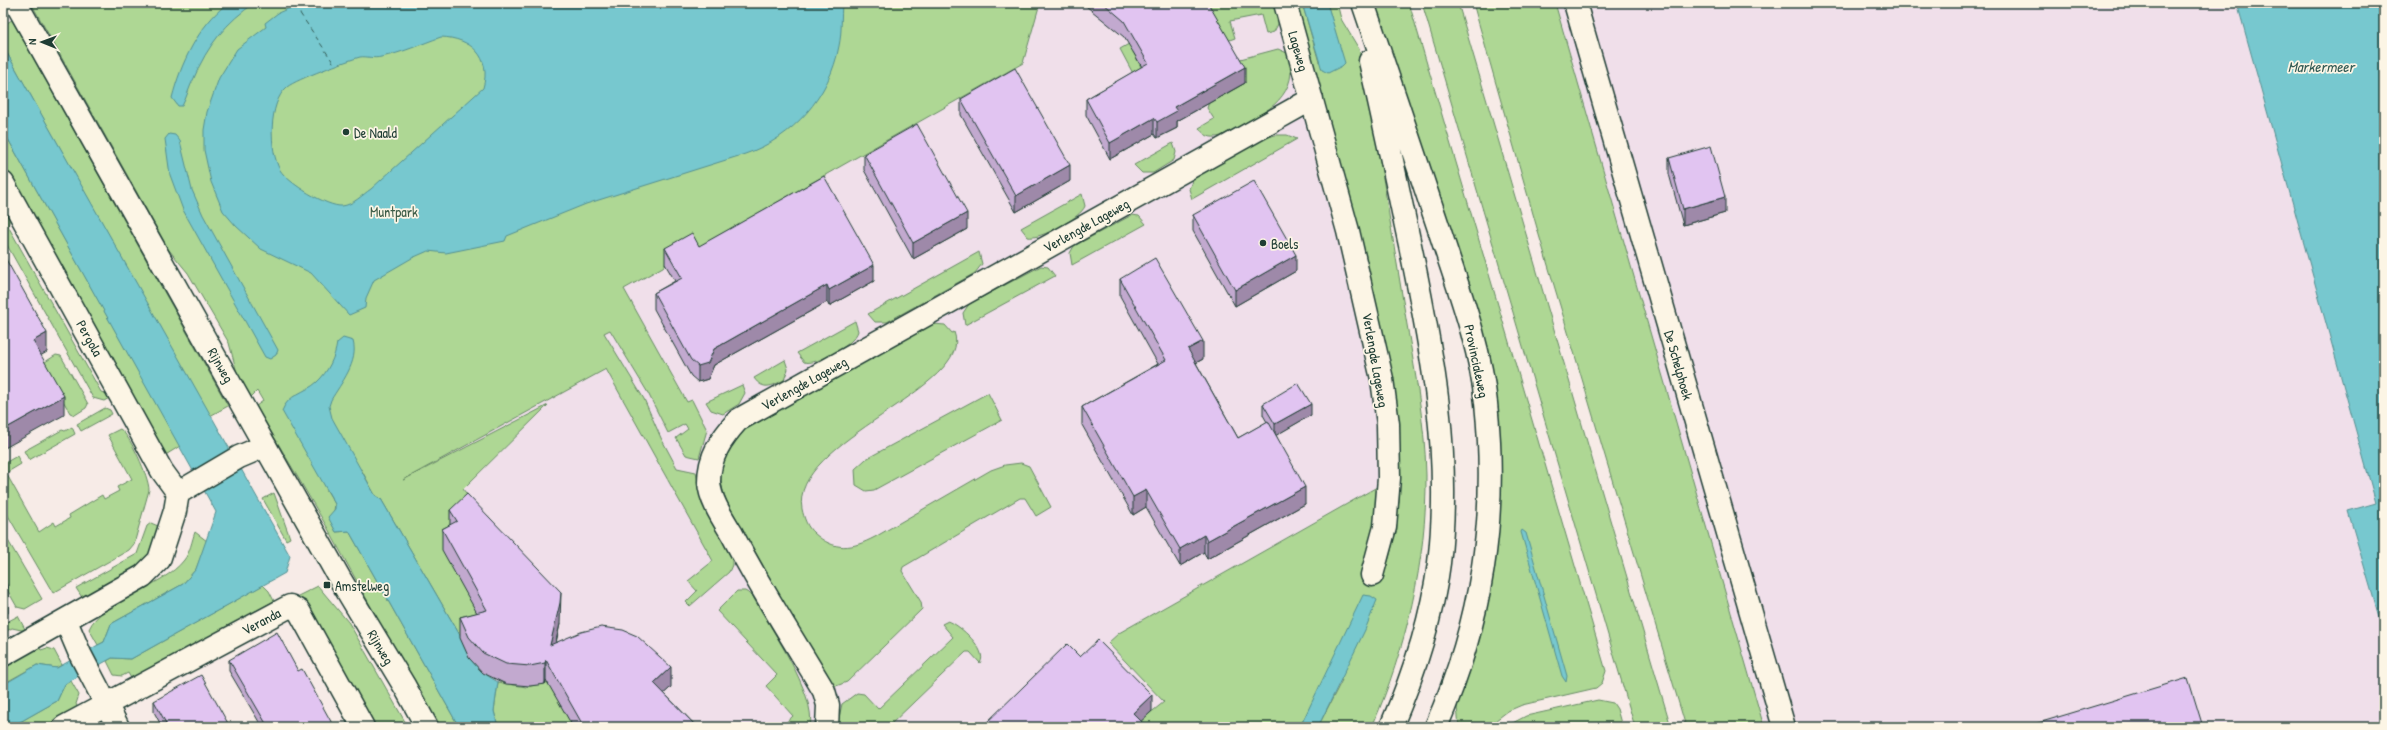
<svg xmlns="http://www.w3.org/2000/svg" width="2387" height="730" font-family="'Patrick Hand',sans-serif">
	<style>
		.built { fill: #f0dfea }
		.green { fill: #aed794; stroke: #668a64 }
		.water { fill: #77c8cf; stroke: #549091; fill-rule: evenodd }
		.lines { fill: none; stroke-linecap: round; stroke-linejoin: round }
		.ferry { stroke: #315953; stroke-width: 1; stroke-dasharray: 5 4; stroke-linecap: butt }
		.street-casing { stroke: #1f3d34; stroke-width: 25 }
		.secondary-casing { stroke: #1f3d34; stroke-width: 25 }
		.street { stroke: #fcf5e5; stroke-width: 22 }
		.secondary { stroke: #fcf5e5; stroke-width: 22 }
		.wall { fill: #c2a9cf; stroke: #1f3d34 }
		.shaded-wall { fill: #9e89a9; stroke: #1f3d34 }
		.building { fill: #e1c4f1; stroke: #1f3d34 }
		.poi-dot { fill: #1f3d34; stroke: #fcf5e5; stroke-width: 1.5 }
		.labels { text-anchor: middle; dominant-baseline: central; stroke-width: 3.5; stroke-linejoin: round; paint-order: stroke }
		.street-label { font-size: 14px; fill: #1f3d34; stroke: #fcf5e5 }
		.poi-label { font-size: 14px; fill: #1f3d34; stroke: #fcf5e5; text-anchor: start }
		.park-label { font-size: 14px; fill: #3c5c47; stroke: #fcf5e5 }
		.water-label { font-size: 15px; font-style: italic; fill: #315953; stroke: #fcf5e5 }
	</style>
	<rect width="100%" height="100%" fill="#f7ebe7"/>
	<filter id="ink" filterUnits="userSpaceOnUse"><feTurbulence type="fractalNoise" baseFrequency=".025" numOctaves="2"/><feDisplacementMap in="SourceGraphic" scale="8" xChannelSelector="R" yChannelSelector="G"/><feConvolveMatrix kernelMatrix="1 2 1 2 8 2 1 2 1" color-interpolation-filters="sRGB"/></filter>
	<g filter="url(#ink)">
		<path class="built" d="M 1040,3 L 1275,3 L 1328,184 L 1371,377 L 1379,441 L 1377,487 L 1119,633 L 1108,643 L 1164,702 L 1139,722 L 1144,727 L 573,727 L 549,682 L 535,686 L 515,686 L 498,682 L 483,673 L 469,658 L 461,637 L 487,630 L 442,550 L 463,490 L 546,406 L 375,495 L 595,305 L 1023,63 Z
			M 1555,3 L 2237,3 L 2376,503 L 2348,511 L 2384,634 L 2384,727 L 1764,727 Z"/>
		<path class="green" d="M 31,3 L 1040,3 L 1023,63 L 624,289 L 687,402 L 692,400 L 707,430 L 699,458 L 686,455 L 676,438 L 688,429 L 685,424 L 668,433 L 648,393 L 610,330 L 604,333 L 644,399 L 661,438 L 677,468 L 696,472 L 702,503 L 732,559 L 732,565 L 729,572 L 690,606 L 686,602 L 697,591 L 688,581 L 713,561 L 606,369 L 403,480 L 548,405 L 463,489 L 476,507 L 487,631 L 461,637 L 381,499 L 375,495 L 361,469 L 326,489 L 335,504 L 332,524 L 336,532 L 349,531 L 459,727 L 437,727 L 327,527 L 256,406 L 263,401 L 257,391 L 251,397 L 237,373 L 229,343 L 188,273 L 169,250 Z
			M 1201,3 L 1276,3 L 1279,22 L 1274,32 L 1266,34 L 1261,15 L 1230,21 L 1235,38 L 1227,41 L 1133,52 L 1146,76 L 1137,81 L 1120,49 Z
			M 1292,3 L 1302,3 L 1319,62 L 1344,63 L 1327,3 L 1337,3 L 1341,19 L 1359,49 L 1368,86 C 1380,162 1393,237 1405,313 C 1414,367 1425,421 1426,475 C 1427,561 1406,648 1372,727 L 1318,727 L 1342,680 L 1318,691 L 1300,727 L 1144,727 L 1139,722 L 1164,702 L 1108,643 L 1119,633 L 1377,487 L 1375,525 L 1381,581 C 1407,518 1401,446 1393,380 Z
			M 1373,3 L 1409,3 L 1606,671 L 1602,683 L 1596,688 L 1522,705 L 1508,711 L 1487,727 L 1459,727 L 1457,707 L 1497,453 Z
			M 1422,3 L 1458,3 L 1671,727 L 1635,727 Z
			M 1473,3 L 1555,3 L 1764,727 L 1686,727 L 1539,235 Z
			M 12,20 L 228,406 L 210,416 L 3,46 L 3,25 Z
			M 1278,49 L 1287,53 C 1292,59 1292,65 1291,73 C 1288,108 1247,121 1221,136 C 1210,139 1205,136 1199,128 L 1214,119 L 1207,108 L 1215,85 L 1221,97 L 1245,83 L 1233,61 Z
			M 3,130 L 180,446 L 164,456 L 3,168 Z
			M 1275,135 L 1287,135 L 1297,139 L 1192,199 L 1189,189 L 1193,178 L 1263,139 Z
			M 1173,143 L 1176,152 L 1174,160 L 1153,173 L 1142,173 L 1134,165 Z
			M 1082,194 L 1085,206 C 1081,218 1039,240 1028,237 L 1021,228 Z
			M 8,210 L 11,214 L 8,226 L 101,392 L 113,396 L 104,401 L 93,398 L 3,238 L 3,213 Z
			M 1132,215 L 1139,216 L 1146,224 L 1072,265 L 1070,253 L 1074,246 Z
			M 979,252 L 982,264 L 975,273 L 887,322 L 875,322 L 868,314 Z
			M 1041,266 L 1048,267 L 1055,276 L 965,325 L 963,313 L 969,304 Z
			M 855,321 L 858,331 C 855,344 817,366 804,362 L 797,353 Z
			M 933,324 L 945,325 L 952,333 L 954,332 C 976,387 789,441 802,509 C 804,518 807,527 814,533 C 835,552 852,549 875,537 L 991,470 L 1005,465 L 1021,463 L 1029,466 L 1051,507 L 1036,516 L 1025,498 L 1020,498 L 903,567 L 902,571 L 921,602 L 922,609 L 847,682 L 836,686 L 828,681 L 726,500 C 715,470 720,449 746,429 Z
			M 56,355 L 61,356 L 88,404 L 86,408 L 75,415 L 70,413 L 43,365 L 45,362 Z
			M 785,360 L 788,369 L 784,380 C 772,386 763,391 754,378 Z
			M 742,385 L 745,393 L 739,404 L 723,414 L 711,410 L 706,402 Z
			M 988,393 L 1002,420 L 874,490 L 866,491 L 856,485 L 855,469 L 866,459 Z
			M 105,408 L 110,410 L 112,414 L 81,431 L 77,424 Z
			M 72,427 L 75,434 L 29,460 L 24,451 L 62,430 L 65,431 Z
			M 120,429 C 130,435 149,477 149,490 L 134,544 L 129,550 L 53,593 L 3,507 L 3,464 L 17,456 L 21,464 L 6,473 L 39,532 L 54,522 L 56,526 L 70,518 L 69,515 L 102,495 L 104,499 L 119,491 L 117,487 L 132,479 L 108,435 Z
			M 274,493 L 290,538 L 286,540 L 263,499 Z
			M 151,523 L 158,526 L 149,556 L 146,562 L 83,599 L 76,588 L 137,554 L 147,526 Z
			M 3,532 L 42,599 L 25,609 L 17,607 L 3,582 Z
			M 195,532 L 207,541 L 196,569 L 183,584 L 111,624 L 104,642 L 98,645 L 89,629 C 101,600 164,587 184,560 C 190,553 192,540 195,532 Z
			M 263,585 L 269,591 L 274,601 L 132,680 L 128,673 L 122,676 L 114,675 L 107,661 L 112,658 L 131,659 Z
			M 318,586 L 349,623 L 408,727 L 371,727 L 298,596 Z
			M 737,591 L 745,591 L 752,595 C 769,626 817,694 810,727 L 781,727 L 793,716 L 766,686 L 777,675 L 717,611 Z
			M 18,616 L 26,631 L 12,628 L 3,633 L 3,624 Z
			M 948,621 C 959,624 989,651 980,663 L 970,652 L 966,652 L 888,727 L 837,727 L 842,704 L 857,693 L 864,694 L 878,709 L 953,637 L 942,624 Z
			M 37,644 L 41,650 L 47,648 L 54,650 L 62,665 L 56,668 L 37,665 L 3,684 L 3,663 Z
			M 71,681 L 79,695 L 76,704 L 79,710 L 50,727 L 11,727 L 57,701 L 65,684 Z
			M 498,682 L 526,687 L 549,682 L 573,727 L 498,727 L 494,711 Z
			M 1598,700 L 1613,703 L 1617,709 L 1622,727 L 1505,727 L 1526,716 Z"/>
		<path class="water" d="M 228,3 L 255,3 C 227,21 207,46 194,78 C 189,87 187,97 182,106 L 178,106 L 172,98 C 181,63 198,26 228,3 Z
			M 301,3 L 842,3 C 841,17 842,32 839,46 C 830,96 793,138 745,154 L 586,204 L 507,236 L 505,241 L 446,253 L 428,251 L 412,258 L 374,280 L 366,298 L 365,308 L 349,315 L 311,273 L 261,249 L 236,226 L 223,211 L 211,182 L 204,150 L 204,130 L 207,112 L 219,78 L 237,49 L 266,27 L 265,23 L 278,13 ZM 441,37 C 471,38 492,57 483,88 L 371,189 C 362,195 353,205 342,206 C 327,207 288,183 280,170 C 269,150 268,103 287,87 C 297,79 346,61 360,57 C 367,56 374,59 381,57 C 402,53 421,44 441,37 Z
			M 1302,3 L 1327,3 L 1345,63 L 1342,66 L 1328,73 L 1322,70 Z
			M 2237,3 L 2384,3 L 2384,634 L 2348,511 L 2376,503 Z
			M 3,46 L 290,556 L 285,573 L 131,659 L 112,658 L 68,682 L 65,684 L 57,701 L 11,727 L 3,727 L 3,685 L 37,665 L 57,668 L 98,645 L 104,642 L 111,624 L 183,584 L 196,569 L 216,512 L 3,130 Z
			M 169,134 L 175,135 L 180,141 L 192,190 L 203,215 L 278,350 L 276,355 L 270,359 L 265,357 L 183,210 L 170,175 L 165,139 Z
			M 343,338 L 353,341 C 359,362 341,383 331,400 L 329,406 L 332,418 L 375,495 L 381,499 L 461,637 C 467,658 479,672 498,682 L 494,711 L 498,727 L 459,727 L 349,531 L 336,532 L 328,517 L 335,509 L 335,504 L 282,411 C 288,394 305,393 317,382 C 328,372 335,357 337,343 Z
			M 1522,530 L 1526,533 L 1567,676 L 1566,682 L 1562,676 L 1521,532 Z
			M 1363,595 L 1371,596 L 1377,600 L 1365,630 L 1318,727 L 1300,727 Z"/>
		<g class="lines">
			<path class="ferry" d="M 295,6 L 335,65"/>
			<defs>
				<path id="street" d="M 1285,3 L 1348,231 L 1382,379 L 1388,424 L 1389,478 L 1385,527 L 1372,575
					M 1575,3 L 1784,727
					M 3,183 L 162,471 L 178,493
					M 66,621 L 80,654 L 118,727
					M 3,655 L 143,576 L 159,560 L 175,511 L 178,493 L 239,457 L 265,446
					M 64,727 L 290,606 L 299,611 L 363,727
					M 827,727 L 828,705 L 824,691 C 793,639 760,588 732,534 C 723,519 710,500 709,482 C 709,456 721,439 738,420 L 1312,99"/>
				<path id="secondary" d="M 16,3 L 340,579 L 405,687 L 427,727
					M 1363,3 C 1389,79 1415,156 1440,232 C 1458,288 1480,344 1486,403 C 1498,518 1482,621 1436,727
					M 1370,61 C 1384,122 1397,184 1410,245 C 1432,350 1452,455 1439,563 C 1432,619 1413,676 1391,727"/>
			</defs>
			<use href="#street" class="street-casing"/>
			<use href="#secondary" class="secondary-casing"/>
			<use href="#street" class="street"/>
			<use href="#secondary" class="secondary"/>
		</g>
		<path class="wall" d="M 1086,3 L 1208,3 L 1245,83 L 1177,121 L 1177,128 L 1157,138 L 1154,134 L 1110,159 L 1086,115 L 1086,99 L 1142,67 L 1124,37 L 1086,6 Z
			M 961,99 L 1070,181 L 1016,212 L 961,115 Z
			M 864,154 L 967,229 L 913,259 L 864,170 Z
			M 1669,158 L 1725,213 L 1683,225 L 1669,174 Z
			M 1193,215 L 1296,271 L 1235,306 L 1193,231 Z
			M 699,246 L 874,281 L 829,306 L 827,302 L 714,365 L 708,379 L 698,382 L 691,376 L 654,309 L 654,293 L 675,281 L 665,264 L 665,248 Z
			M 1120,279 L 1203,359 L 1196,363 L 1238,438 L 1267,422 L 1263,415 L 1263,404 L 1311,415 L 1276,435 L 1305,504 L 1207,559 L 1204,552 L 1180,566 L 1146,507 L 1133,515 L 1082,425 L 1082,407 L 1158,364 L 1120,296 Z
			M 450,510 L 560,624 L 556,643 L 671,687 L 664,693 L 697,727 L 573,727 L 546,680 L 545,684 L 530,686 L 506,684 L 483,673 L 469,658 L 460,638 L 460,617 L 477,613 L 442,550 L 442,529 L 450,525 Z
			M 229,660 L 298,671 L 334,727 L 262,727 L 229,671 Z
			M 154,701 L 230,727 L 162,727 L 154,712 Z"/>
		<path class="shaded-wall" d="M 1245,67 L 1245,83 L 1177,121 L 1177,128 L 1157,138 L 1157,122 L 1174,107 Z
			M 1154,118 L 1154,134 L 1110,159 L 1110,143 Z
			M 1070,165 L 1070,181 L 1016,212 L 1016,196 Z
			M 1725,197 L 1725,213 L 1683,225 L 1683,209 Z
			M 967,213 L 967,229 L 913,259 L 913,243 Z
			M 1296,255 L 1296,271 L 1235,306 L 1235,290 Z
			M 874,265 L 874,281 L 829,306 L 829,290 Z
			M 827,285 L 827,302 L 714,365 L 708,379 L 698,382 L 698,366 L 714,349 Z
			M 47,333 L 47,352 L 33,360 L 33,341 Z
			M 1203,341 L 1203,359 L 1188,367 L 1188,349 Z
			M 64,396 L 64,415 L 3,449 L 3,430 Z
			M 1311,404 L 1311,415 L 1275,436 L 1275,424 Z
			M 1305,487 L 1305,504 L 1207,559 L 1207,541 Z
			M 1146,490 L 1146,507 L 1133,515 L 1133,497 Z
			M 1204,535 L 1204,552 L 1180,566 L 1180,549 Z
			M 8,587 L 8,613 L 3,616 L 3,589 Z
			M 561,592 L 560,624 L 550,666 L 550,645 Z
			M 546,660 L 546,680 L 545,684 L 545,663 Z
			M 671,667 L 671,687 L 654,703 L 654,683 Z
			M 1152,695 L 1152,711 L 1135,727 L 1133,713 Z"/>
		<path class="building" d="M 1103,3 L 1208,3 L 1245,67 L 1174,107 L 1177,111 L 1157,122 L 1154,118 L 1110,143 L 1086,99 L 1148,63 L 1124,21 Z
			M 1015,68 L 1070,165 L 1016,196 L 961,99 Z
			M 917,124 L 967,213 L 913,243 L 864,154 Z
			M 1711,146 L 1725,197 L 1683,209 L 1669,158 Z
			M 824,176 L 874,265 L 829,290 L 827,285 L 714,349 L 708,363 L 698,366 L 691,360 L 654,293 L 682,278 L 665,248 L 692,233 L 699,246 Z
			M 1254,181 L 1296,255 L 1235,290 L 1193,215 Z
			M 3,254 L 47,333 L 33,341 L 64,396 L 3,430 Z
			M 1155,258 L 1203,341 L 1188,349 L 1238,438 L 1268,421 L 1305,487 L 1207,541 L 1204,535 L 1180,549 L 1146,490 L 1133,497 L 1082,407 L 1166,360 L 1120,279 Z
			M 1298,383 L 1311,404 L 1275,424 L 1263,404 Z
			M 467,494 L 561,592 L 560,603 L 550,645 L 581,632 L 601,627 L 623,630 L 637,636 L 671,667 L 654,683 L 697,727 L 584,727 L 546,660 L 545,663 L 530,666 L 506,664 L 483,653 L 469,637 L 460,617 L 487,610 L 442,529 L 457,521 L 450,510 Z
			M 3,578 L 8,587 L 3,589 Z
			M 277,632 L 298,671 L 302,669 L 334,727 L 268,727 L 229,660 Z
			M 1098,640 L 1152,695 L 1133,713 L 1147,727 L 982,727 L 1067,644 L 1080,657 Z
			M 201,675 L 230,727 L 168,727 L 154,701 Z
			M 2188,678 L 2203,727 L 2025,727 Z"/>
	</g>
	<g class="poi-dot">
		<circle cx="346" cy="132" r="4"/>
		<circle cx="1263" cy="243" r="4"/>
		<rect x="323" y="581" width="8" height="8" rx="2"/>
	</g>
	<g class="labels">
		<g class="street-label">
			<text transform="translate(1299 51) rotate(74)">Lageweg</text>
			<text transform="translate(1086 225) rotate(-29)">Verlengde Lageweg</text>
			<text transform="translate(90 338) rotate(61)">Pergola</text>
			<text transform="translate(1376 360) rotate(80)">Verlengde Lageweg</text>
			<text transform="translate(1477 361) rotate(78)">Provincialeweg</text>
			<text transform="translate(221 365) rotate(60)">Rijnweg</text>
			<text transform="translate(1679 365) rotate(74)">De Schelphoek</text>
			<text transform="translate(804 383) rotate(-29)">Verlengde Lageweg</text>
			<text transform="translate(261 621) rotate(-28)">Veranda</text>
			<text transform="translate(381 647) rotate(59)">Rijnweg</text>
		</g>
		<g class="poi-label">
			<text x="354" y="132">De Naald</text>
			<text x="1271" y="243">Boels</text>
			<text x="335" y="585">Amstelweg</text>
		</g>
		<g class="park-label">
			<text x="394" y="211">Muntpark</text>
		</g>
		<g class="water-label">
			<text x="2321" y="66">Markermeer</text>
		</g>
	</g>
	<rect width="2387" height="730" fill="none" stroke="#fcf5e5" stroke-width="16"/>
	<rect x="8" y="8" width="2371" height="714" fill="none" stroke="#1f3d34" stroke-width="1.5" filter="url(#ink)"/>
	<g transform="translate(42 42) rotate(271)" stroke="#fcf5e5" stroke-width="3" paint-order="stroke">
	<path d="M0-3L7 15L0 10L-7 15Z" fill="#1f3d34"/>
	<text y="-6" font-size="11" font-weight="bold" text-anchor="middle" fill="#1f3d34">N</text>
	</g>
</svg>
